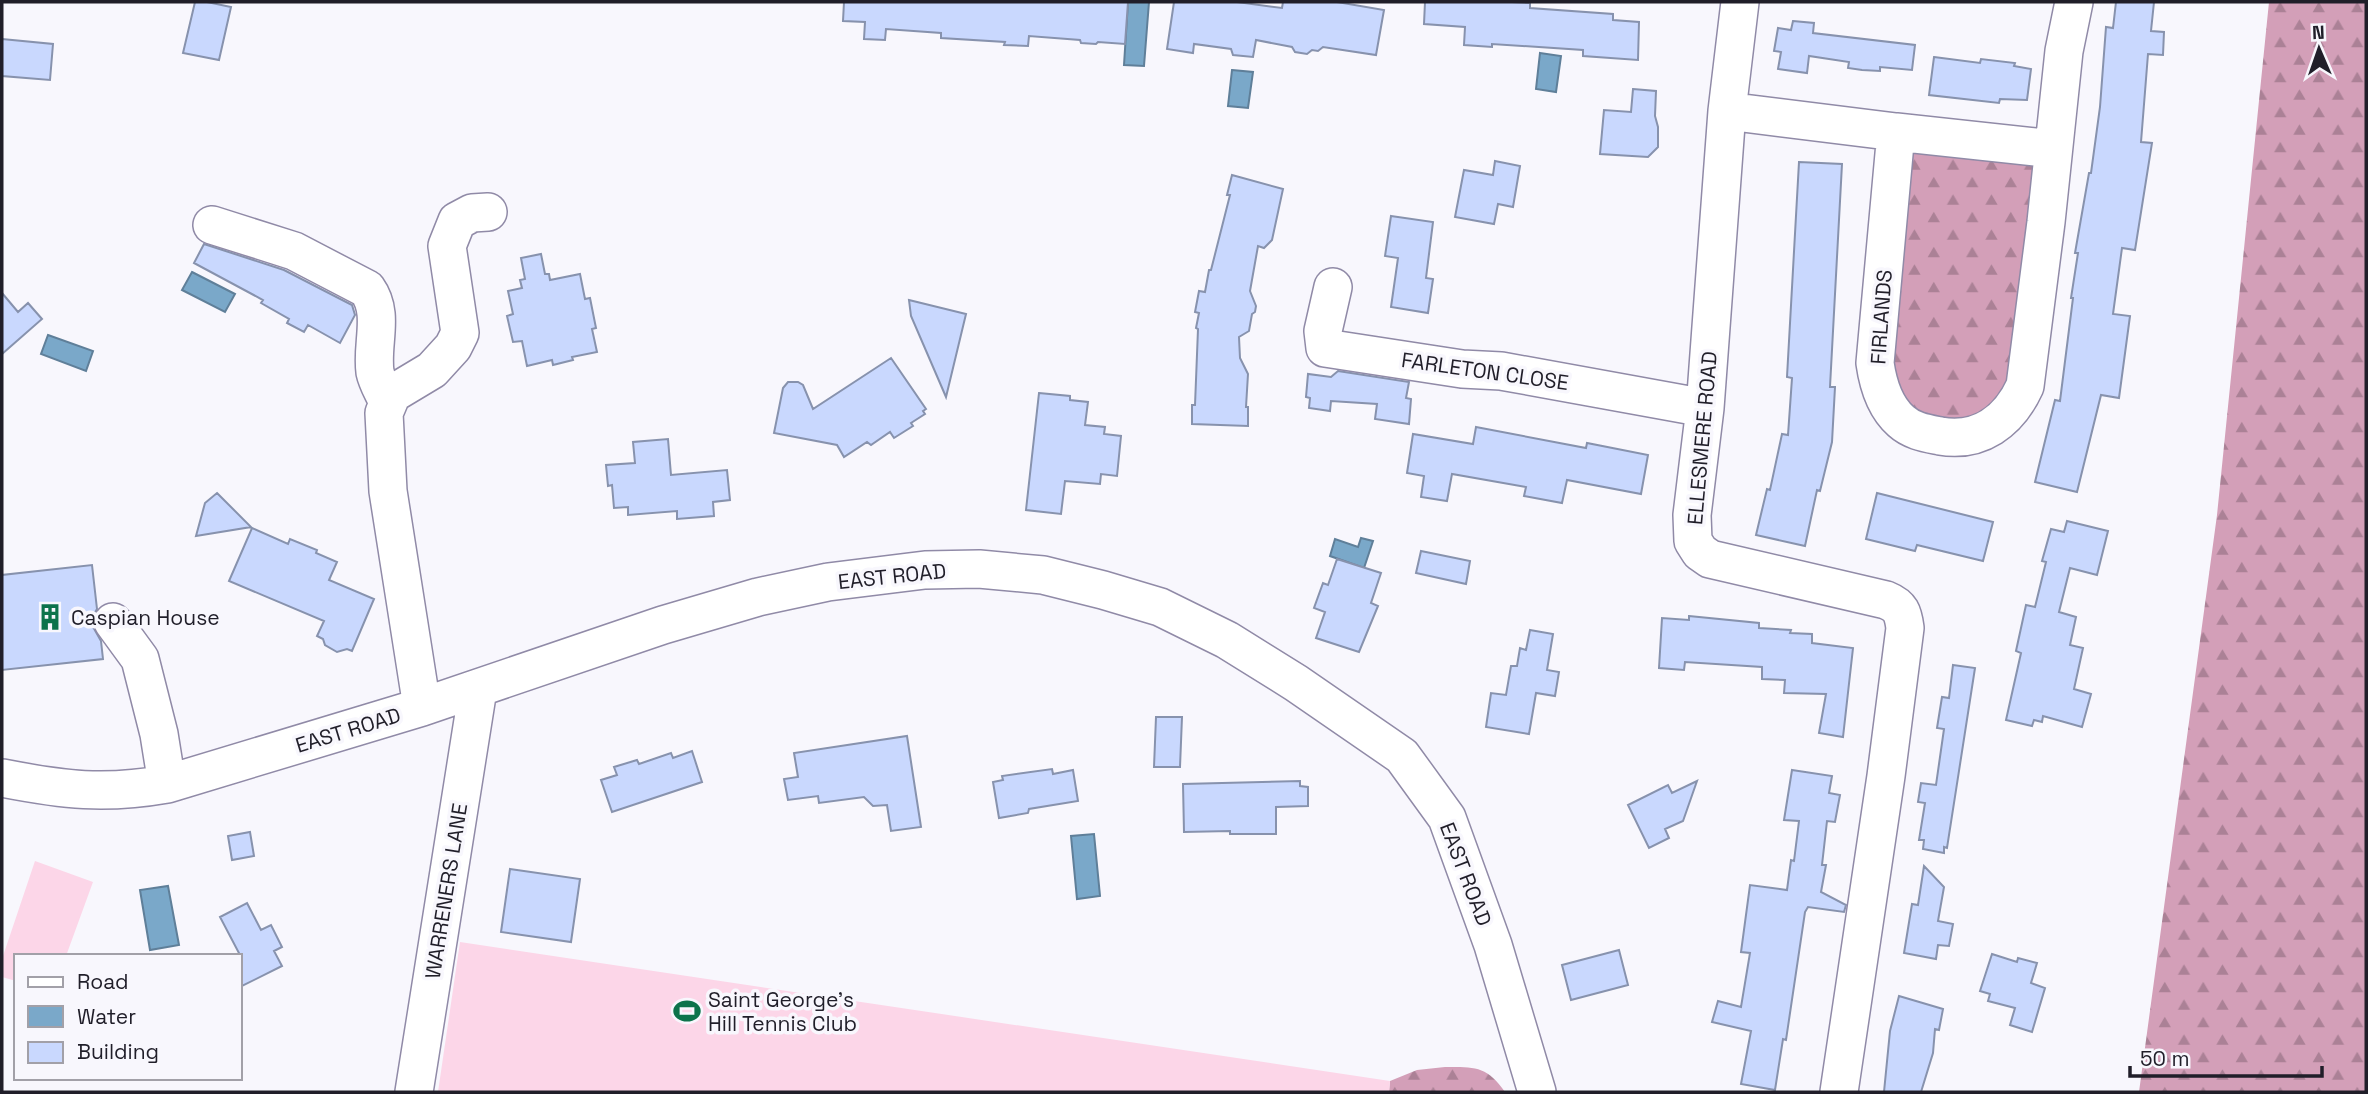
<svg xmlns="http://www.w3.org/2000/svg" width="2368" height="1094" font-family="'Space Grotesk',sans-serif">
	<style>
		.forest { fill: url(#forest-firs) }
		.pitch { fill: #fcd6e8 }
		.water { fill: #7aa8c9; stroke: #5f7f99; stroke-width: 2 }
		.building { fill: #c9d8fe; stroke: #8792ad; stroke-width: 2 }
		.lines { fill: none; stroke-linecap: round; stroke-linejoin: round }
		.minor-casing { stroke: #908aa7; stroke-width: 40 }
		.minor { stroke: #fff; stroke-width: 37 }
		.labels { text-anchor: middle; dominant-baseline: central; stroke-width: 7; stroke-linejoin: round; paint-order: stroke }
		.street-label { font-size: 21px; fill: #201e29; stroke: #f8f7fd }
		.poi-label { font-size: 21px; fill: #201e29; stroke: #f8f7fd; text-anchor: start }
	</style>
	<defs>
		<pattern id="forest-firs" width="22" height="20" patternUnits="userSpaceOnUse" patternTransform="scale(1.75)"><rect width="22" height="20" fill="#d39fb8"/><path d="M5 1l3.5 6h-7zM16 11l3.5 6h-7z" fill="#ab8196"/></pattern>
	</defs>
	<rect width="100%" height="100%" fill="#f8f7fd"/>
	<path class="forest" d="M 2269,2 L 2366,2 L 2366,1092 L 2139,1092 L 2217,515 Z
		M 1896,132 L 2053,149 L 2025,386 L 1976,436 L 1885,401 Z
		M 1445,1067 C 1475,1067 1487,1066 1505,1092 L 1389,1092 L 1390,1081 L 1417,1070 Z"/>
	<path class="pitch" d="M 35,861 L 93,882 L 66,956 L 16,956 L 16,981 L 2,977 L 2,959 Z
		M 460,942 L 1390,1081 L 1389,1092 L 438,1092 Z"/>
	<path class="water" d="M 1128,2 L 1149,2 L 1144,66 L 1124,65 Z
		M 1540,53 L 1561,56 L 1556,92 L 1536,89 Z
		M 1232,70 L 1253,72 L 1248,108 L 1228,106 Z
		M 192,272 L 235,294 L 225,312 L 182,290 Z
		M 48,335 L 93,351 L 86,371 L 41,354 Z
		M 1361,538 L 1373,541 L 1364,568 L 1330,556 L 1335,539 L 1358,547 Z
		M 1094,834 L 1100,896 L 1077,899 L 1071,836 Z
		M 168,886 L 179,945 L 150,950 L 140,890 Z"/>
	<path class="building" d="M 195,2 L 207,2 L 231,7 L 219,60 L 183,53 Z
		M 844,2 L 1128,2 L 1125,44 L 1098,42 L 1096,44 L 1081,43 L 1080,40 L 1029,36 L 1028,46 L 1004,45 L 1005,42 L 941,38 L 941,33 L 886,29 L 885,40 L 864,39 L 865,22 L 843,21 Z
		M 1174,2 L 1237,2 L 1282,8 L 1283,2 L 1337,2 L 1384,10 L 1376,55 L 1323,47 L 1318,51 L 1312,50 L 1307,54 L 1295,52 L 1292,47 L 1256,40 L 1253,57 L 1233,55 L 1231,49 L 1194,44 L 1193,53 L 1167,49 Z
		M 1425,2 L 1512,2 L 1530,3 L 1530,8 L 1613,14 L 1613,20 L 1639,22 L 1638,60 L 1583,56 L 1583,50 L 1492,44 L 1492,47 L 1464,45 L 1465,27 L 1424,24 Z
		M 2116,2 L 2154,2 L 2151,31 L 2164,32 L 2163,55 L 2148,54 L 2141,142 L 2152,143 L 2135,250 L 2122,248 L 2113,314 L 2130,316 L 2119,398 L 2101,395 L 2077,492 L 2035,482 L 2055,400 L 2060,401 L 2073,298 L 2071,298 L 2078,253 L 2075,253 L 2089,173 L 2091,173 L 2100,107 L 2106,27 L 2113,28 Z
		M 1793,21 L 1814,23 L 1813,33 L 1915,45 L 1912,70 L 1880,67 L 1880,71 L 1862,70 L 1848,68 L 1849,62 L 1809,56 L 1807,73 L 1778,69 L 1781,52 L 1774,51 L 1778,28 L 1791,30 Z
		M 2,39 L 53,44 L 50,80 L 2,76 Z
		M 1934,57 L 1980,63 L 1981,59 L 2015,63 L 2014,66 L 2031,69 L 2027,100 L 2000,99 L 1999,103 L 1929,95 Z
		M 1633,89 L 1656,91 L 1655,116 L 1658,127 L 1658,147 L 1648,157 L 1600,154 L 1604,110 L 1631,112 Z
		M 1495,161 L 1520,166 L 1513,207 L 1498,204 L 1494,224 L 1455,217 L 1464,170 L 1493,175 Z
		M 1799,162 L 1842,164 L 1830,387 L 1835,387 L 1832,442 L 1820,491 L 1817,490 L 1805,546 L 1756,535 L 1767,489 L 1770,490 L 1782,434 L 1788,435 L 1792,378 L 1787,377 Z
		M 1232,175 L 1283,189 L 1272,240 L 1264,248 L 1258,246 L 1250,291 L 1256,306 L 1255,312 L 1252,314 L 1249,331 L 1239,337 L 1240,358 L 1248,374 L 1246,407 L 1248,407 L 1248,426 L 1192,424 L 1192,405 L 1195,405 L 1198,329 L 1196,328 L 1199,313 L 1195,312 L 1199,291 L 1205,292 L 1209,270 L 1211,270 L 1230,195 L 1227,195 Z
		M 1391,216 L 1433,222 L 1426,278 L 1433,279 L 1428,313 L 1391,307 L 1398,258 L 1385,256 Z
		M 204,244 L 284,270 L 352,305 L 355,315 L 340,343 L 308,325 L 304,332 L 287,323 L 289,319 L 261,303 L 263,300 L 194,263 Z
		M 541,254 L 545,274 L 549,274 L 550,280 L 580,274 L 585,299 L 590,298 L 596,328 L 592,329 L 597,352 L 572,357 L 573,360 L 553,365 L 552,360 L 527,366 L 522,341 L 513,342 L 507,316 L 513,314 L 508,291 L 522,288 L 520,280 L 525,279 L 521,258 Z
		M 2,293 L 18,312 L 28,303 L 42,319 L 2,354 Z
		M 909,300 L 966,314 L 946,397 L 911,316 Z
		M 891,358 L 926,409 L 923,411 L 925,414 L 911,423 L 913,426 L 894,438 L 890,432 L 871,445 L 867,442 L 844,457 L 837,445 L 774,433 L 783,388 L 788,382 L 798,382 L 803,385 L 813,409 Z
		M 1338,371 L 1409,382 L 1406,398 L 1411,399 L 1409,424 L 1375,419 L 1377,404 L 1331,401 L 1330,411 L 1309,408 L 1310,398 L 1306,397 L 1308,374 L 1331,377 Z
		M 1039,393 L 1070,396 L 1070,400 L 1088,402 L 1085,425 L 1105,427 L 1104,434 L 1121,436 L 1117,476 L 1101,474 L 1100,484 L 1065,481 L 1061,514 L 1026,510 Z
		M 1476,427 L 1586,448 L 1587,443 L 1648,455 L 1641,494 L 1567,480 L 1562,503 L 1524,496 L 1526,487 L 1452,474 L 1447,501 L 1421,497 L 1424,476 L 1407,473 L 1413,434 L 1473,444 Z
		M 668,439 L 671,475 L 727,470 L 730,500 L 713,502 L 714,516 L 677,519 L 677,511 L 628,515 L 628,507 L 614,508 L 612,485 L 608,486 L 606,465 L 635,463 L 633,442 Z
		M 217,493 L 251,527 L 196,536 L 205,503 Z
		M 1877,493 L 1993,522 L 1983,561 L 1917,545 L 1915,551 L 1866,539 Z
		M 2067,521 L 2108,531 L 2097,575 L 2070,568 L 2059,612 L 2076,617 L 2070,645 L 2083,648 L 2074,689 L 2091,694 L 2082,727 L 2043,716 L 2042,722 L 2034,720 L 2032,726 L 2006,720 L 2021,653 L 2016,651 L 2026,605 L 2035,607 L 2046,562 L 2042,561 L 2051,529 L 2064,532 Z
		M 252,528 L 288,544 L 290,539 L 317,550 L 316,553 L 337,562 L 329,580 L 374,599 L 352,651 L 347,649 L 337,652 L 325,645 L 323,639 L 317,636 L 324,621 L 229,581 Z
		M 1421,551 L 1470,561 L 1466,584 L 1416,573 Z
		M 1337,559 L 1381,573 L 1371,603 L 1378,606 L 1359,652 L 1316,638 L 1325,612 L 1314,608 L 1323,583 L 1328,585 Z
		M 92,565 L 97,609 L 94,614 L 92,625 L 101,641 L 103,659 L 2,670 L 2,575 Z
		M 1689,616 L 1759,623 L 1759,628 L 1791,630 L 1790,633 L 1812,634 L 1812,643 L 1853,648 L 1843,737 L 1819,733 L 1826,694 L 1784,693 L 1785,680 L 1762,679 L 1762,667 L 1685,662 L 1684,670 L 1659,668 L 1662,618 L 1689,620 Z
		M 1530,630 L 1553,634 L 1547,670 L 1559,672 L 1555,696 L 1536,693 L 1529,734 L 1486,727 L 1491,693 L 1506,695 L 1511,666 L 1517,666 L 1520,648 L 1526,650 Z
		M 1953,665 L 1975,668 L 1947,848 L 1944,847 L 1944,853 L 1923,849 L 1924,840 L 1919,840 L 1925,803 L 1918,802 L 1921,783 L 1936,785 L 1944,729 L 1937,728 L 1942,697 L 1949,698 Z
		M 1156,717 L 1182,717 L 1180,767 L 1154,767 Z
		M 907,736 L 921,827 L 891,831 L 887,805 L 873,806 L 864,797 L 819,803 L 818,796 L 788,800 L 784,779 L 798,777 L 794,753 Z
		M 692,751 L 702,782 L 612,812 L 601,780 L 617,775 L 614,767 L 637,760 L 639,764 L 671,753 L 673,758 Z
		M 1052,769 L 1053,774 L 1073,770 L 1078,801 L 1029,809 L 1028,813 L 999,818 L 993,782 L 1003,780 L 1002,776 Z
		M 1792,770 L 1832,776 L 1829,793 L 1840,795 L 1835,822 L 1827,821 L 1822,865 L 1826,865 L 1821,892 L 1846,905 L 1844,912 L 1808,907 L 1805,912 L 1786,1040 L 1783,1039 L 1775,1090 L 1741,1084 L 1751,1031 L 1712,1022 L 1718,1001 L 1741,1007 L 1750,953 L 1741,952 L 1750,885 L 1787,890 L 1791,860 L 1794,861 L 1799,821 L 1784,820 Z
		M 1300,781 L 1300,786 L 1308,787 L 1308,806 L 1276,807 L 1276,834 L 1230,834 L 1230,831 L 1184,832 L 1183,784 Z
		M 1697,781 L 1683,821 L 1665,829 L 1669,838 L 1649,848 L 1628,805 L 1668,785 L 1672,793 Z
		M 250,832 L 254,856 L 232,860 L 228,836 Z
		M 1924,866 L 1944,887 L 1938,921 L 1953,924 L 1949,946 L 1938,945 L 1936,959 L 1904,953 L 1912,904 L 1918,905 Z
		M 510,869 L 580,879 L 571,942 L 501,932 Z
		M 247,903 L 261,930 L 271,925 L 282,947 L 274,951 L 282,966 L 240,987 L 240,955 L 220,917 Z
		M 1619,950 L 1628,985 L 1571,1000 L 1562,965 Z
		M 1992,954 L 2017,962 L 2018,958 L 2037,963 L 2031,983 L 2045,988 L 2032,1032 L 2010,1025 L 2015,1008 L 1988,1001 L 1990,994 L 1980,991 Z
		M 1899,996 L 1943,1009 L 1939,1030 L 1935,1029 L 1933,1053 L 1921,1092 L 1884,1092 L 1890,1031 Z"/>
	<g class="lines">
		<defs>
			<path id="minor" d="M 1740,2 L 1727,111 L 1705,408 L 1692,515 L 1693,541 L 1700,552 L 1710,559 L 1886,600 C 1901,606 1903,613 1905,628 L 1886,776 L 1839,1092
				M 1727,111 L 1896,132 L 1875,363 C 1878,384 1884,406 1901,421 C 1912,431 1925,433 1940,436 C 1980,443 2009,421 2025,386 L 2046,222 L 2064,51 L 2074,2
				M 1896,132 L 2053,149
				M 212,225 L 294,251 L 367,289 C 385,314 371,343 375,372 C 377,382 384,393 388,403
				M 1333,287 L 1323,331 L 1325,348 L 1462,369 L 1501,371 L 1705,408
				M 113,622 L 140,659 L 159,734 L 167,784
				M 422,707 L 388,491 L 384,413 L 392,394 L 432,370 L 453,347 L 460,333 L 447,246 L 457,221 L 472,213 L 488,212
				M 2,778 C 64,790 104,795 167,784 L 422,707 L 663,625 L 758,597 L 828,582 L 925,570 L 979,569 L 1043,575 L 1103,590 L 1160,607 L 1227,640 L 1296,683 L 1402,756 L 1447,818 L 1493,945 L 1537,1092
				M 414,1092 L 478,689"/>
		</defs>
		<use href="#minor" class="minor-casing"/>
		<use href="#minor" class="minor"/>
	</g>
	<defs>
		<symbol id="building-bare" viewBox="-9 -9 18 18"><path d="M-4-6H4V6H1V3H-1V6H-4ZM-2.5-4.3h1.7v1.8h-1.7ZM.8-4.3h1.7v1.8H.8ZM-2.5-1h1.7V.8h-1.7ZM.8-1h1.7V.8H.8Z" fill="#0d734b" stroke="#f8f7fd" stroke-width="2.5" paint-order="stroke"/></symbol>
		<symbol id="stadium-bare" viewBox="-9 -9 18 18"><path d="M0-5a6.5 5 0 1 0 0 10a6.5 5 0 1 0 0-10ZM-3.5-1.8h7v3.6h-7Z" fill="#0d734b" stroke="#f8f7fd" stroke-width="2.5" paint-order="stroke"/></symbol>
	</defs>
	<g fill-rule="evenodd">
		<use href="#building-bare" x="31" y="598" width="38" height="38"/>
		<use href="#stadium-bare" x="668" y="992" width="38" height="38"/>
	</g>
	<g class="labels">
		<g class="street-label">
			<text transform="translate(1881 317) rotate(-86)">FIRLANDS</text>
			<text transform="translate(1485 371) rotate(8)">FARLETON CLOSE</text>
			<text transform="translate(1702 438) rotate(-85)">ELLESMERE ROAD</text>
			<text transform="translate(892 576) rotate(-6)">EAST ROAD</text>
			<text transform="translate(348 730) rotate(-17)">EAST ROAD</text>
			<text transform="translate(1466 874) rotate(69)">EAST ROAD</text>
			<text transform="translate(446 891) rotate(-81)">WARRENERS LANE</text>
		</g>
		<g class="poi-label">
			<text x="71" y="617">Caspian House</text>
			<text x="708" y="999">Saint George's<tspan x="708" dy="24">Hill Tennis Club</tspan></text>
		</g>
	</g>
	<rect width="2368" height="1094" fill="none" stroke="#201e29" stroke-width="7"/>
	<rect x="14" y="954" width="228" height="126" fill="#f8f7fd" stroke="#a2a0a8" stroke-width="2"/>
	<rect x="28" y="977" width="35" height="10" fill="#ffffff" stroke="#a2a0a8" stroke-width="2"/>
	<text x="77" y="989" font-size="21" fill="#201e29">Road</text>
	<rect x="28" y="1006" width="35" height="21" fill="#7aa8c9" stroke="#a2a0a8" stroke-width="2"/>
	<text x="77" y="1024" font-size="21" fill="#201e29">Water</text>
	<rect x="28" y="1042" width="35" height="21" fill="#c9d8fe" stroke="#a2a0a8" stroke-width="2"/>
	<text x="77" y="1059" font-size="21" fill="#201e29">Building</text>
	<g transform="translate(2319 49) rotate(358)" stroke="#f8f7fd" stroke-width="5" paint-order="stroke">
	<path d="M0-5L12 26L0 18L-12 26Z" fill="#201e29"/>
	<text y="-10" font-size="19" font-weight="bold" text-anchor="middle" fill="#201e29">N</text>
	</g>
	<path d="M2130 1066v10h192v-10" fill="none" stroke="#201e29" stroke-width="3.5"/>
	<text x="2140" y="1066" font-size="21" fill="#201e29" stroke="#f8f7fd" stroke-width="5" paint-order="stroke">50 m</text>
</svg>
